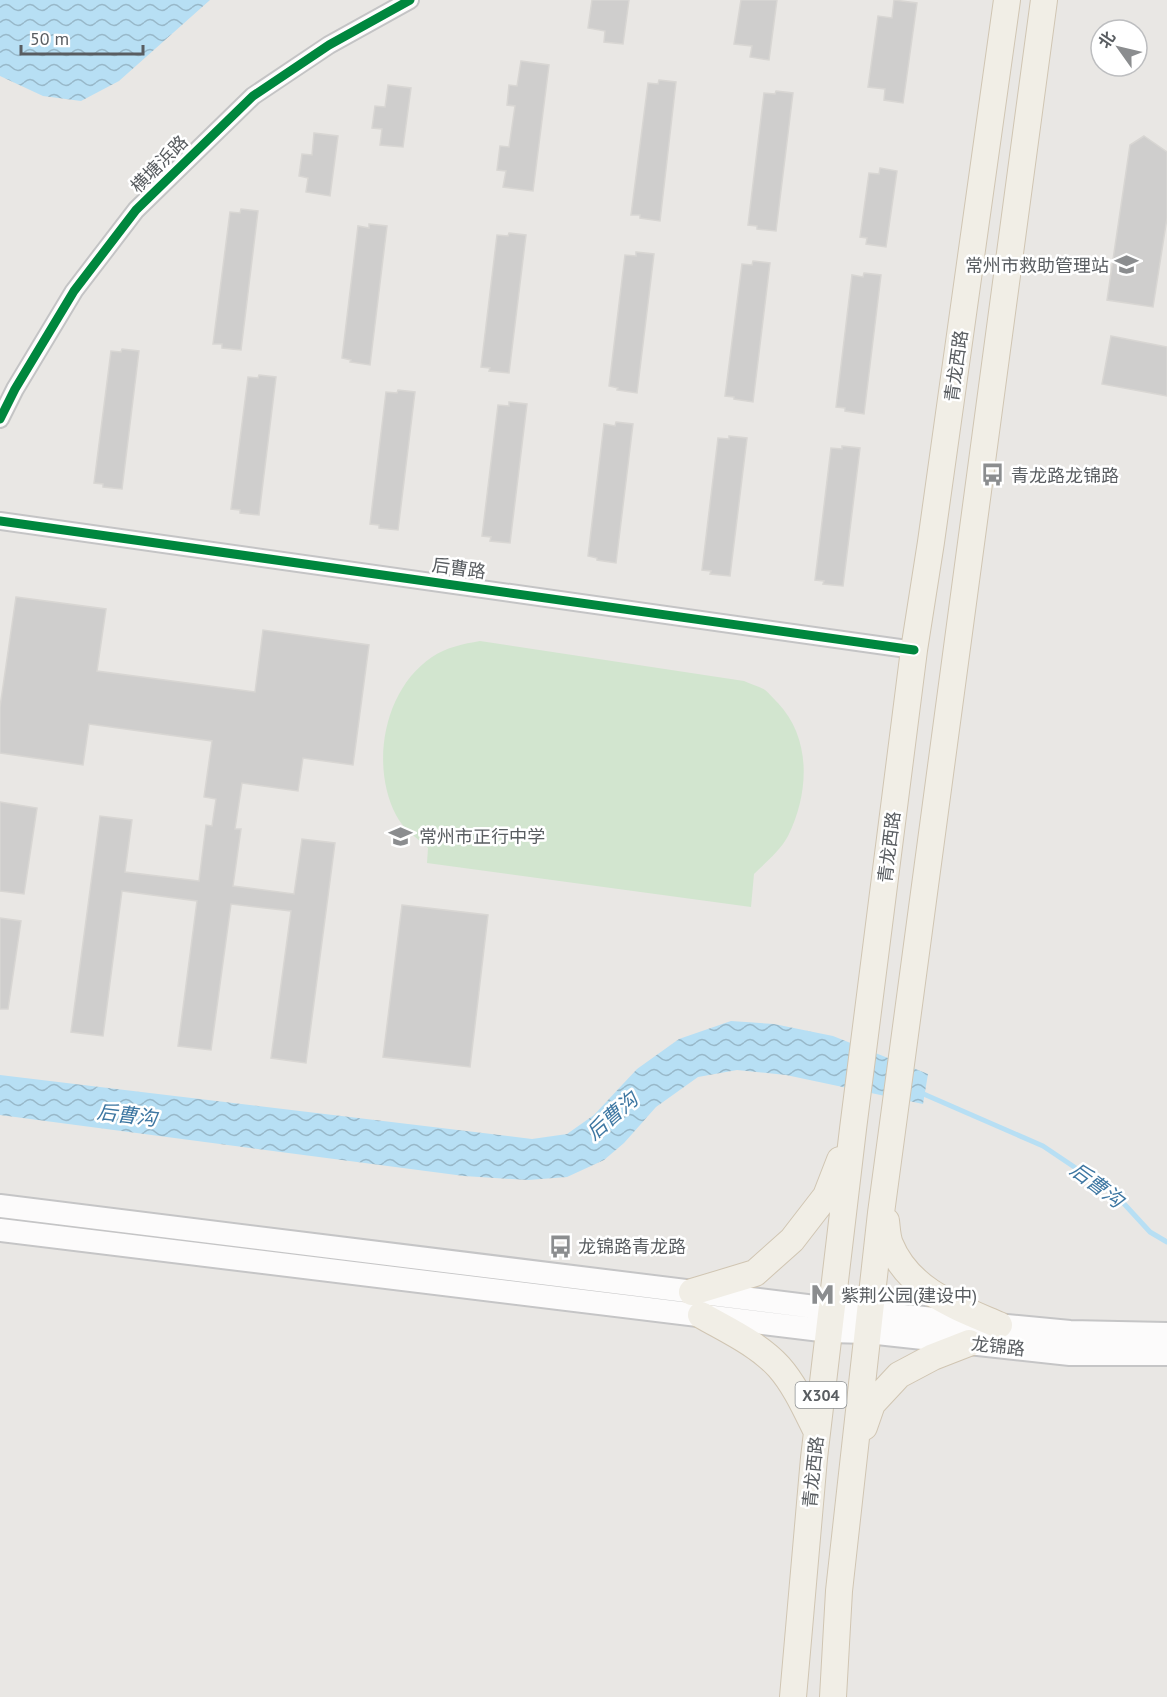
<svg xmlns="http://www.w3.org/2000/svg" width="1167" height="1697" font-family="'PT Sans','Noto Sans SC',sans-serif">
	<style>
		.pitch { fill: #d2e5cf }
		.water { fill: url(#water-waves) }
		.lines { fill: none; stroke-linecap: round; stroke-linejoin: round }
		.stream { stroke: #b7dff4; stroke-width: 5 }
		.building { fill: #cfcecd; stroke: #d8d6d3; stroke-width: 1.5 }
		.minor-casing { stroke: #c4c4c5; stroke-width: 20 }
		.secondary-casing { stroke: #c5c5c6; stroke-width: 26 }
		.primary-casing { stroke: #d0c5b2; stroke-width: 28 }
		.minor { stroke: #fcfbfb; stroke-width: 16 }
		.secondary { stroke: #fcfbfb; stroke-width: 22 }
		.primary { stroke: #f1eee6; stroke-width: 26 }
		.cycleway-casing { stroke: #fff; stroke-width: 13 }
		.cycleway { stroke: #00873e; stroke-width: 9 }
		.labels { text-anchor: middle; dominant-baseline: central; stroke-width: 5; stroke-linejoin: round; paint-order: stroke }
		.shield { fill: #fff; stroke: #8b8e90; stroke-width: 1.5 }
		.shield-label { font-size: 16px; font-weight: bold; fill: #595d61 }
		.street-label { font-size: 18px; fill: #595d61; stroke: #fff }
		.poi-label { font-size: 18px; fill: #595d61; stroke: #fff; text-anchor: start }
		.water-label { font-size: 20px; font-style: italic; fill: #3e77a2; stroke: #fff }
	</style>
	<defs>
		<pattern id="water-waves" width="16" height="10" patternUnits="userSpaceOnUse" patternTransform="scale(1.5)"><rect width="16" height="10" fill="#b7dff4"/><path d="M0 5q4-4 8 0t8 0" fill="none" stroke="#98b8c9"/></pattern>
	</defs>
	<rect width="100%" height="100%" fill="#e9e7e4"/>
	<path class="pitch" d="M 480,641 L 744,681 C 750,684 759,686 765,690 C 769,693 774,699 778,703 C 812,739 809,794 788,836 C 780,851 766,862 754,874 L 751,907 L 427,863 L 428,848 C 417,838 403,829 396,815 C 370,765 384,689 432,657 C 447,647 463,644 480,641 Z"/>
	<path class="water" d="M 0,0 L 210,0 L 119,81 L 81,101 L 43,96 L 0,76 Z
		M 731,1021 L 774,1024 L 833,1036 L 928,1074 L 923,1104 L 786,1075 L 737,1070 L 698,1077 L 656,1107 L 624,1143 L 604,1160 L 567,1177 L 528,1180 L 464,1176 L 0,1115 L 0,1075 L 532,1139 L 567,1134 L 594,1115 L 637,1069 L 679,1039 Z"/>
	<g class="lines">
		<path class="stream" d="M 919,1092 L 1043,1146 L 1116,1195 L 1150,1232 L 1167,1242"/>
	</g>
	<path class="building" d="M 592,0 L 629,0 L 623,44 L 604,42 L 605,31 L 588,28 Z
		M 741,0 L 777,0 L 769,60 L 750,57 L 752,46 L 734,44 Z
		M 894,0 L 917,3 L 903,103 L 884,100 L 885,89 L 868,87 L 878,16 L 892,18 Z
		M 521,61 L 549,65 L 533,191 L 503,187 L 506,171 L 497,170 L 500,146 L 509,147 L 515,106 L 507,105 L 509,85 L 517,86 Z
		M 659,80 L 676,82 L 660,221 L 640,218 L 640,215 L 631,215 L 648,83 L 658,84 Z
		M 388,85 L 411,88 L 403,147 L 380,145 L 382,129 L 372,128 L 375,106 L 385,107 Z
		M 776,91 L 793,93 L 776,231 L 757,229 L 757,226 L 748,225 L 764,93 L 775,94 Z
		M 314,133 L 338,136 L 330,196 L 306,192 L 308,178 L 299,176 L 302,154 L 312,155 Z
		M 1144,136 L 1167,152 L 1167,218 L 1153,307 L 1107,300 L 1130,145 Z
		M 880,168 L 897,171 L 886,247 L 866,244 L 867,238 L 860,237 L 869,173 L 879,174 Z
		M 241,209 L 258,211 L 241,350 L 222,348 L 222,344 L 213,344 L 230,212 L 240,213 Z
		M 369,224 L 387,226 L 370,365 L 350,362 L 351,360 L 342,358 L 358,226 L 369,228 Z
		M 509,233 L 526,235 L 509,373 L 489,371 L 490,368 L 481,367 L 497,235 L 508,236 Z
		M 636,252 L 654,254 L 637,393 L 617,390 L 618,388 L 609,386 L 625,255 L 636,256 Z
		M 753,261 L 770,263 L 753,402 L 734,399 L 734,397 L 725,396 L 742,264 L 752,265 Z
		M 864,273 L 881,275 L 864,414 L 845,411 L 845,408 L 836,407 L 852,275 L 863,277 Z
		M 1111,336 L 1167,347 L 1167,396 L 1102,384 Z
		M 122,349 L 139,351 L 122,489 L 103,487 L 103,484 L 94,483 L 111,351 L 121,352 Z
		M 259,375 L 276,377 L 259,515 L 240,513 L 240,510 L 231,509 L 248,377 L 258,378 Z
		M 398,390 L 415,392 L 398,530 L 379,528 L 379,525 L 370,524 L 386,392 L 397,393 Z
		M 509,402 L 527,404 L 510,543 L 490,541 L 491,537 L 482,536 L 498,405 L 509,406 Z
		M 616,422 L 633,424 L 616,563 L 597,560 L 597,558 L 588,556 L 604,424 L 615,426 Z
		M 729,436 L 747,438 L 730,576 L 710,574 L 711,571 L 702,570 L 718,438 L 729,439 Z
		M 842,446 L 860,448 L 843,586 L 823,584 L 824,581 L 815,580 L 831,448 L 842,449 Z
		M 16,597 L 106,609 L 97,671 L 255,692 L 263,630 L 369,645 L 353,765 L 303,758 L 298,791 L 242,783 L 235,829 L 241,829 L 233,886 L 294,894 L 302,839 L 335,843 L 306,1063 L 271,1058 L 291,911 L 231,904 L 211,1050 L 178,1046 L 197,901 L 122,891 L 103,1036 L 71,1032 L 100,816 L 132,820 L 125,872 L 199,881 L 206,825 L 212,826 L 216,799 L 204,797 L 212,741 L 89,724 L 83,765 L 0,753 L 0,707 Z
		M 0,802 L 37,808 L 24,894 L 0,891 Z
		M 402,905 L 488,915 L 470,1067 L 383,1057 Z
		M 0,918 L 21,921 L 8,1009 L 0,1009 Z"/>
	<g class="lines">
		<defs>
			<path id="minor" d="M 0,419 L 15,389 L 74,291 L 136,210 L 253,96 L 329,45 L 410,0
				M 0,521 L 914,650"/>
			<path id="secondary" d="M 0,1206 L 831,1309 L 1070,1332 L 1167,1334
				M 0,1230 L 829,1331 L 868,1332 L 1070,1354 L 1167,1354"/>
			<path id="primary" d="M 886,1221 C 887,1228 887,1237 890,1244 C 909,1291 957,1307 999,1325
				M 692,1292 L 755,1273 L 792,1240 L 826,1196 L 840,1160
				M 701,1315 C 727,1330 758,1344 779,1367 C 795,1385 806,1410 817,1432
				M 864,1427 L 872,1404 L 899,1375 L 933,1357 L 969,1343
				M 793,1697 L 814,1458 L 853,1129 L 914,650 L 931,542 L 1007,0
				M 833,1697 L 839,1591 L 881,1213 L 1044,0"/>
		</defs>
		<use href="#minor" class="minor-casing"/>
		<use href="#secondary" class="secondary-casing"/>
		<use href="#primary" class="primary-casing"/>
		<use href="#minor" class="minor"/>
		<use href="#secondary" class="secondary"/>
		<use href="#primary" class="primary"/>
		<defs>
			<path id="cycleway" d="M 0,419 L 15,389 L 74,291 L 136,210 L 253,96 L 329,45 L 410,0
				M 0,521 L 914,650"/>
		</defs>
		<use href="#cycleway" class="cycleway-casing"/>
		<use href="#cycleway" class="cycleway"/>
	</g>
	<defs>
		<symbol id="school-bare" viewBox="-9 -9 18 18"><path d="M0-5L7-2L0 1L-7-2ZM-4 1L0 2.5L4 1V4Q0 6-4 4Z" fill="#8b8d8f" stroke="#fff" stroke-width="2.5" paint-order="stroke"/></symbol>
		<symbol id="bus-bare" viewBox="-9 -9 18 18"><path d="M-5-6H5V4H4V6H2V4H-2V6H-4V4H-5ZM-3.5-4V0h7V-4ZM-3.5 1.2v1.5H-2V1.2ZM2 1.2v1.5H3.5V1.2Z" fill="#8b8d8f" stroke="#fff" stroke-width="2.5" paint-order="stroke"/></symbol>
		<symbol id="metro-bare" viewBox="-9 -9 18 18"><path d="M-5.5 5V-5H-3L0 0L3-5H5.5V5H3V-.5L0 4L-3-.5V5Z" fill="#8b8d8f" stroke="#fff" stroke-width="2.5" paint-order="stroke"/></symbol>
	</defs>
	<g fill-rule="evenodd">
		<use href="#school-bare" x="1110" y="248" width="33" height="33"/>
		<use href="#bus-bare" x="976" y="458" width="33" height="33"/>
		<use href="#school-bare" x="384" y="820" width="33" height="33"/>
		<use href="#bus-bare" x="544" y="1230" width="33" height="33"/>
		<use href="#metro-bare" x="806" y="1278" width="33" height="33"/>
	</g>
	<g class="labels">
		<rect class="shield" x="795.5" y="1382" width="51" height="26" rx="4.5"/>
		<g class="shield-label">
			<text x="821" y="1395">X304</text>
		</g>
		<g class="street-label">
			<text transform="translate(159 164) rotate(-45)">横塘浜路</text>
			<text transform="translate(956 366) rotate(-82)">青龙西路</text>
			<text transform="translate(459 568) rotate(8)">后曹路</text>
			<text transform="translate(889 847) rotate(-83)">青龙西路</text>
			<text transform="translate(998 1346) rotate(6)">龙锦路</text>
			<text transform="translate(813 1472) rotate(-84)">青龙西路</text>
		</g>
		<g class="poi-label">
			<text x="1109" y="265" text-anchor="end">常州市救助管理站</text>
			<text x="1011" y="475">青龙路龙锦路</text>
			<text x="419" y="836">常州市正行中学</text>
			<text x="578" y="1246">龙锦路青龙路</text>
			<text x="841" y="1295">紫荆公园(建设中)</text>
		</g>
		<g class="water-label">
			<text transform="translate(127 1115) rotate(7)">后曹沟</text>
			<text transform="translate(612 1116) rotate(-41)">后曹沟</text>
			<text transform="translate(1097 1185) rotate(37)">后曹沟</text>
		</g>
	</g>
	<g transform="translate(1119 48) rotate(304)"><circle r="28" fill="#ffffff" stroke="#bdbec0" stroke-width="1.5"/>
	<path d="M0-4.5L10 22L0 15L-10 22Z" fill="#8b8d8f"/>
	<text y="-9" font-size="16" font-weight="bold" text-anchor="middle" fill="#595d61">北</text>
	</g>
	<path d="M21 45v9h122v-9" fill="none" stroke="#595d61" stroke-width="3"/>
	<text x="30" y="45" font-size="18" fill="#595d61" stroke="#ffffff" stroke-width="4.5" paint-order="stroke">50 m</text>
</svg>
